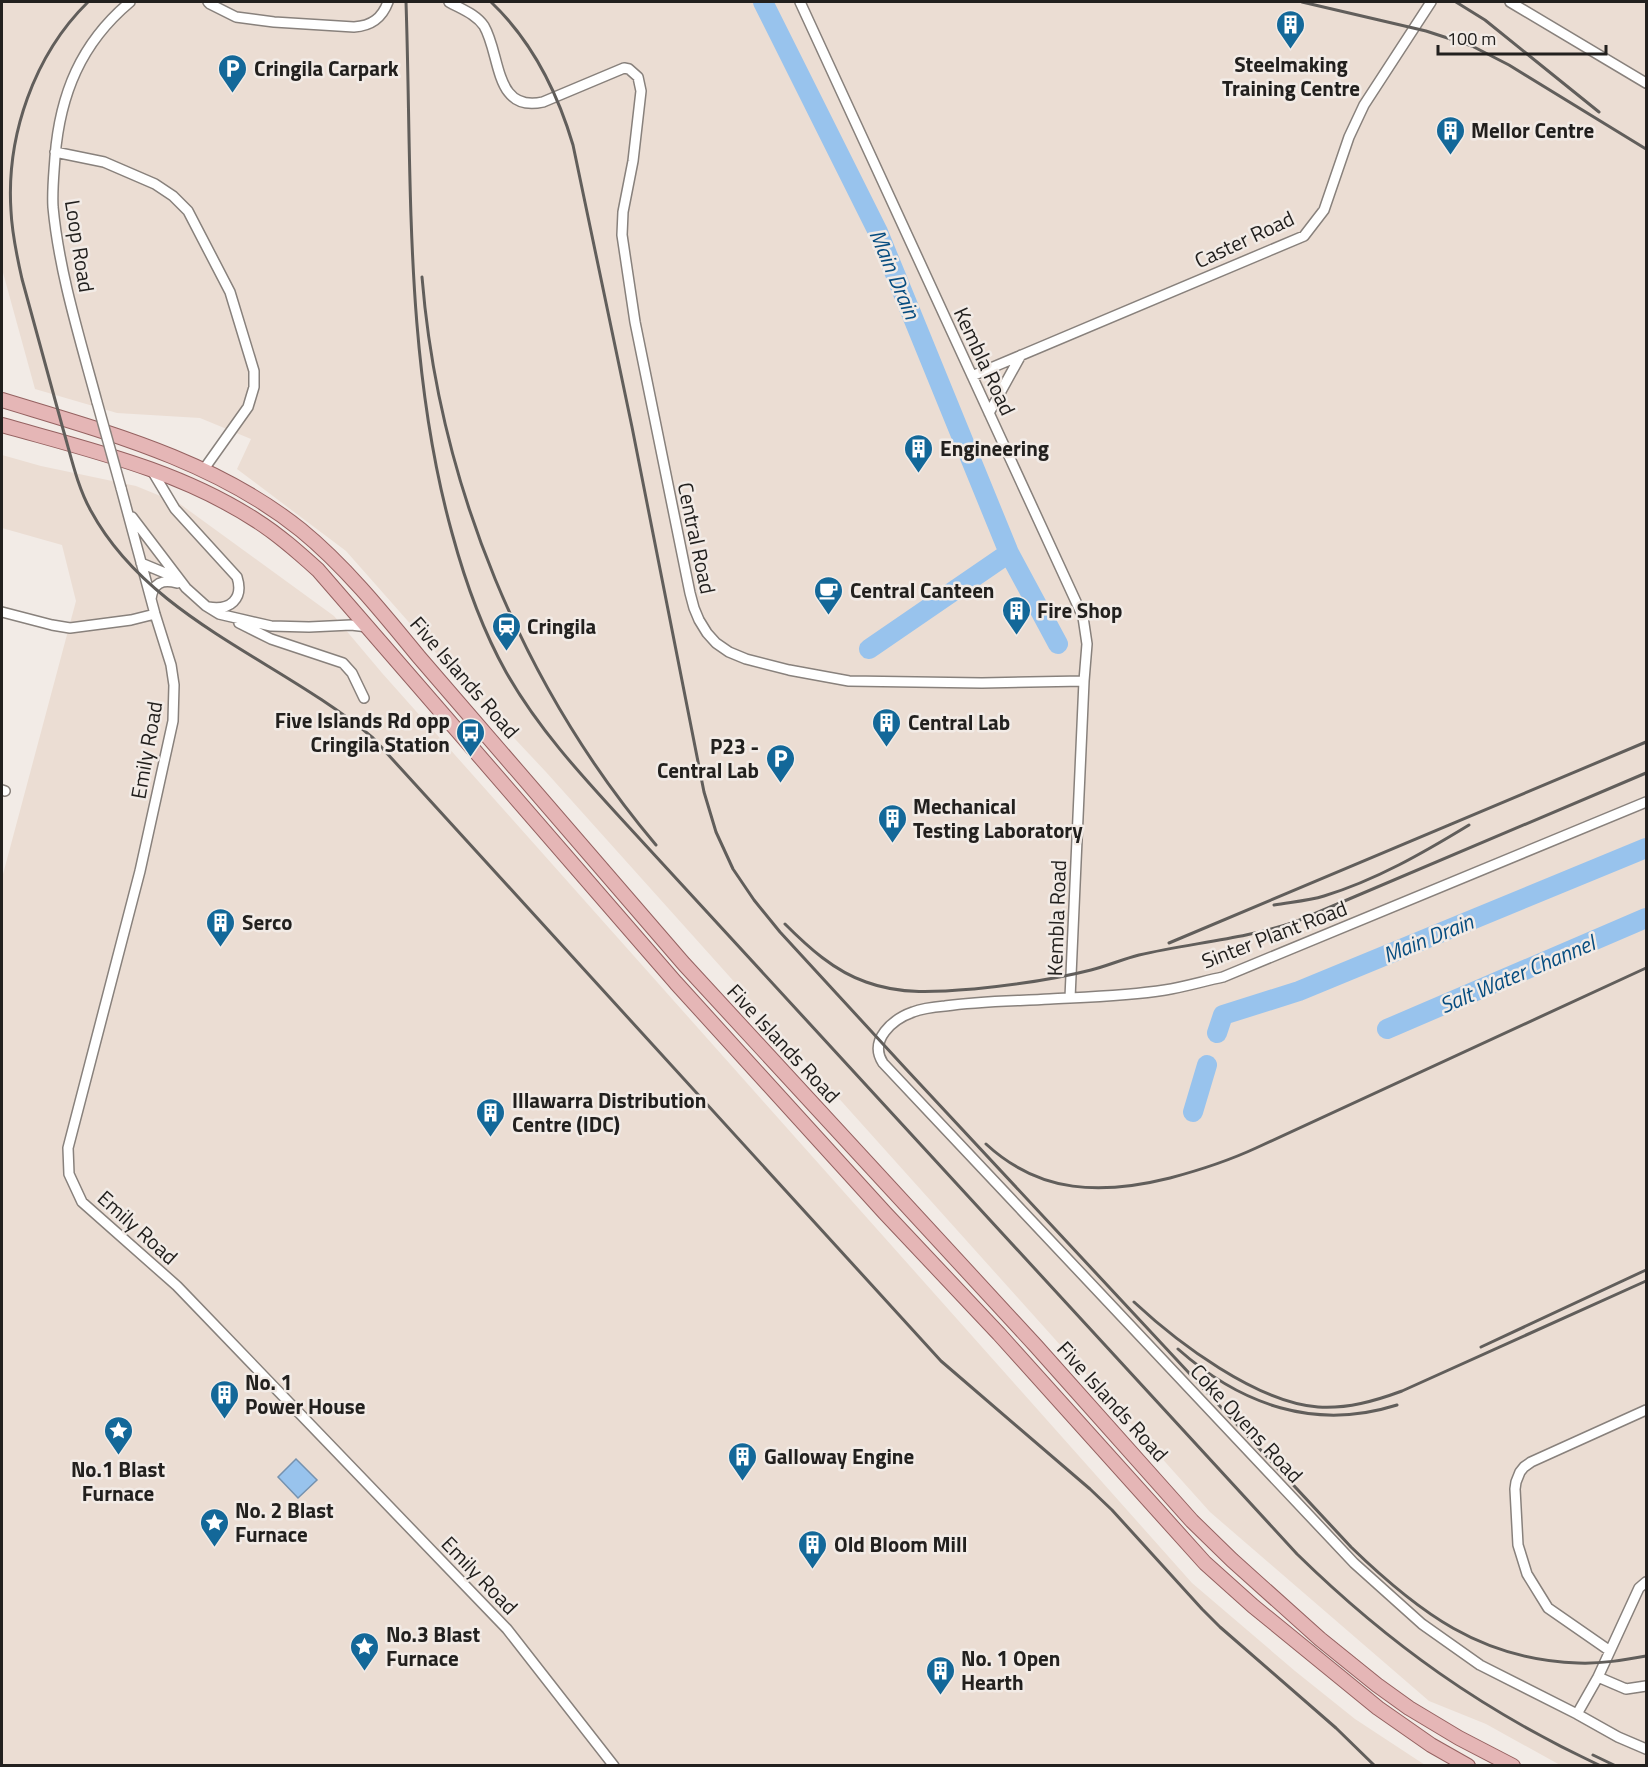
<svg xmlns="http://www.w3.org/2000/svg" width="1648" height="1767" font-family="'Titillium Web',sans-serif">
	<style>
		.built { fill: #ebddd3 }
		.water { fill: #98c3ed; stroke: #7592af; stroke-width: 1.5 }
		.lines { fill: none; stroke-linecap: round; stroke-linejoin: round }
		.river { stroke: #98c3ed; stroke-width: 20 }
		.street-casing { stroke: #88817c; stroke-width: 12 }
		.primary-casing { stroke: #956261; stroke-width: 16 }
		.street { stroke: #fff; stroke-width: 9 }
		.primary { stroke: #e5b6b6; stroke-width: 14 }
		.rail { stroke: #615e5b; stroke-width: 3 }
		.street-bridge-casing { stroke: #88817c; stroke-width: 12; stroke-linecap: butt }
		.street-bridge { stroke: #fff; stroke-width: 9 }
		.labels { text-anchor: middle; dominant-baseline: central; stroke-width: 5; stroke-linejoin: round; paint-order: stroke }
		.poi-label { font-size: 21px; font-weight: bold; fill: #22201e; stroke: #f2ebe6; text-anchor: start }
		.street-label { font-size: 21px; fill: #22201e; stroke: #f2ebe6 }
		.water-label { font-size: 22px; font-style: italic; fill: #074d80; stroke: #f2ebe6 }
	</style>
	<rect width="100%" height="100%" fill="#f2ebe6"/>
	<path class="built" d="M 2,2 L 1646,2 L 1646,1765 L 1560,1765 L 1486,1724 L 1429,1701 L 1210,1512 L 546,772 L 467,688 L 346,551 L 237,469 L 251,439 L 200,418 L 117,413 L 35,389 L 2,269 Z
		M 2,455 L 41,466 L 136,486 L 180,504 L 334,616 L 382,673 L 1192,1583 L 1295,1671 L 1355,1719 L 1425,1765 L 2,1765 L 2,878 L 76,601 L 62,545 L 2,528 Z"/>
	<path class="water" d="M 296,1459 L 317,1480 L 298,1498 L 278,1477 Z"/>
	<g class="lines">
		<path class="river" d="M 763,2 L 878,232 L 1009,553 L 1058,644
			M 869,649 L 1009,553
			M 1387,1029 L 1646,918
			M 1217,1033 L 1223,1015 L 1299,991 L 1646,848
			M 1193,1112 L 1207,1065"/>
		<defs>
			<path id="street" d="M 208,2 L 210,4 L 236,17 L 274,22 L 354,27 C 372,26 382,18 388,2
				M 449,2 C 461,9 476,14 484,26 C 501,55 494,113 543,102 L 624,68 L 629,69 L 638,77 L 641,91 L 633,161 L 623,212 L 622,235 L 635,322 L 690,593 L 694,608 L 699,620 L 707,633 L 716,643 L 729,652 L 746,659 L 789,670 L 849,681 L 982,683 L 1084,681
				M 800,2 L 1083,617 L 1087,644 L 1084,681 L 1070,998
				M 1510,2 L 1646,83
				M 55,152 L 104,162 L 155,184 L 173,196 L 188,211 L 230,292 L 254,371 L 254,387 L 248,407 L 204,469
				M 972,376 L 1304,236 L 1324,210 L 1349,137 L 1364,105 L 1431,2
				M 97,402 C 80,339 59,272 53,207 C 52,190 54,173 55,157 C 60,94 81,43 130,2
				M 989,413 L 1021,355
				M 151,469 L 175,509 L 237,577 C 244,599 230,611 208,607
				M 121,488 L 155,614 L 171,665 L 174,685 L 173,721 L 140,871 L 68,1148 L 69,1174 L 82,1202 L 177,1286 L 507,1629 L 614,1766
				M 132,517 L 186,588 L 206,606 L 219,614 L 271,626 L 309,627 L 351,625 L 368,627
				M 141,563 L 165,573 L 175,579
				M 151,599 C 153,583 162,579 177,583
				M 2,612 L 52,625 L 70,628 L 131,620 L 155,614
				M 239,623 L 271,639 L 343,663 L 352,673 L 364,698
				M 2,790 L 5,791
				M 1646,802 L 1223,977 C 1204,981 1184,987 1165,990 C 1127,996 1088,997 1050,999 C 1015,1001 979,1001 945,1006 C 934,1007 923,1008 913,1012 C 893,1019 868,1040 883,1063 L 1354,1563 L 1422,1624 L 1480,1665 L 1577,1714 L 1618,1737 L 1646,1749
				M 1610,1651 L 1548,1608 L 1527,1574 L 1518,1545 L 1515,1489 L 1516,1482 L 1520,1472 L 1524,1467 L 1531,1462 L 1646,1410
				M 1598,1677 L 1626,1689 L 1646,1686
				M 1577,1714 L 1598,1677 L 1639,1588 L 1646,1582"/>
			<path id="primary" d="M 2,400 C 106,432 214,460 301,530 C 345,566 383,613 419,657 L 684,964 L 1036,1346 L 1192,1521 L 1232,1560 L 1320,1639 L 1377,1685 L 1409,1708 L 1459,1738 L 1513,1766
				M 2,425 C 90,450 179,470 257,521 C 279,535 298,552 318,570 L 676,983 L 885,1213 L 999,1334 L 1205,1563 L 1253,1606 L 1378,1708 L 1431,1745 L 1468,1766"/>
		</defs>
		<use href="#street" class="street-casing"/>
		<use href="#primary" class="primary-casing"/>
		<use href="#street" class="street"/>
		<use href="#primary" class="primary"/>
		<path class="rail" d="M 88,2 C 34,55 6,136 11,211 C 12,234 17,257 22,279 C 36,329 49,379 63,429 C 71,456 77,486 91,511 C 150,620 283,661 373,738 L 941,1361 L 1090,1489 L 1112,1510 L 1202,1609 L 1220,1627 L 1336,1728 L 1375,1766
			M 406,2 C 412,179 404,360 452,533 C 465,581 482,629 506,672 C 539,730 583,777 627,825 L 1297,1554 C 1389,1644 1483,1711 1601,1766
			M 491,2 C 532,41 557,91 573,145 L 632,427 L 704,792 L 716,832 L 733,869 L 754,900 L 780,932 L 906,1069 L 1351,1547 C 1418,1612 1481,1660 1578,1663 C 1601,1664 1624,1660 1646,1656
			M 1302,2 L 1426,31 L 1472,46 L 1509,65 L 1646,149
			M 1456,2 L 1485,20 L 1599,112
			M 422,277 C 439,484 522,686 656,845
			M 1274,905 C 1291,902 1308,901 1324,896 C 1376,880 1423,853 1469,825
			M 785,924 C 808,947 834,971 866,982 C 901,995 937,992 974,989 C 1014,985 1052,980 1091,970 C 1107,966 1123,959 1139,955 C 1191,943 1244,939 1295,922 L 1646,773
			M 1169,943 L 1646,742
			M 986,1144 C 1040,1194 1102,1195 1170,1178 C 1200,1170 1228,1161 1256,1148 L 1646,968
			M 1134,1302 C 1178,1343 1256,1402 1318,1407 C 1347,1409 1375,1401 1402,1391 L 1646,1281
			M 1481,1347 L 1646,1270
			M 1178,1349 C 1241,1405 1315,1431 1397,1405
			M 1593,1755 L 1616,1766"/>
		<defs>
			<path id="street-bridge" d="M 97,402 L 121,488"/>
		</defs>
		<use href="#street-bridge" class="street-bridge-casing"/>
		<use href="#street-bridge" class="street-bridge"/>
	</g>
	<defs>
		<symbol id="building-pin" viewBox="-11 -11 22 30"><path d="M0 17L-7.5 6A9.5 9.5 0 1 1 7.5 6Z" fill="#136899" stroke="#f2ebe6"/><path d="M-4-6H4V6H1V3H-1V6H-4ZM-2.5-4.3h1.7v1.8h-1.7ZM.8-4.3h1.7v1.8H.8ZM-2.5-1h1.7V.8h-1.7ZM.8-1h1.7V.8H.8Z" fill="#fff"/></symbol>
		<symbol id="parking-pin" viewBox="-11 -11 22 30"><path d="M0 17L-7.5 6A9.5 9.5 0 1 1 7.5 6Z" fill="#136899" stroke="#f2ebe6"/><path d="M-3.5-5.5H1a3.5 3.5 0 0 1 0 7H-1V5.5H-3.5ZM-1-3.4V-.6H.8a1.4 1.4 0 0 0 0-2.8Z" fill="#fff"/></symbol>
		<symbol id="cafe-pin" viewBox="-11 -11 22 30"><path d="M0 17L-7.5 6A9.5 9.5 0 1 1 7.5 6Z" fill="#136899" stroke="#f2ebe6"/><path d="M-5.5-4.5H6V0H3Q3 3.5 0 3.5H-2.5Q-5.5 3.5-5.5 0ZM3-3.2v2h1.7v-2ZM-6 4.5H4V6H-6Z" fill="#fff"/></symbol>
		<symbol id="station-pin" viewBox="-11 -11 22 30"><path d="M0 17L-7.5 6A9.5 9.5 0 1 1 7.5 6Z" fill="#136899" stroke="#f2ebe6"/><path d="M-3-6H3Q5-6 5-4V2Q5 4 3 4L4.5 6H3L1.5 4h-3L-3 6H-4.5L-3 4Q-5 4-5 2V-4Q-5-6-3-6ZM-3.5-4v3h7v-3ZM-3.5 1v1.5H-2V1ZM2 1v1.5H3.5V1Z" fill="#fff"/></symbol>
		<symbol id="bus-pin" viewBox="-11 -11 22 30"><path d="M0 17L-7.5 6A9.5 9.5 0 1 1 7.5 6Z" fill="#136899" stroke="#f2ebe6"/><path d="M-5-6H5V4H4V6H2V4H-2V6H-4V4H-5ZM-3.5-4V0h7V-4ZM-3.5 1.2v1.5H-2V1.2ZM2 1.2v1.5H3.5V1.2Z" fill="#fff"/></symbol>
		<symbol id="sight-pin" viewBox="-11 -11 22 30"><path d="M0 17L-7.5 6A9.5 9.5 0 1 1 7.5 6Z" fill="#136899" stroke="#f2ebe6"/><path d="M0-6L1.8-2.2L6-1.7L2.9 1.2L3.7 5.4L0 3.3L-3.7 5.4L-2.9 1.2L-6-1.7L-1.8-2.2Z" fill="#fff"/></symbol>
	</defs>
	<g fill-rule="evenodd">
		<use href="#building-pin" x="1274" y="8" width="33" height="45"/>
		<use href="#parking-pin" x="216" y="52" width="33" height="45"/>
		<use href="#building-pin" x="1434" y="114" width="33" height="45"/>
		<use href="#building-pin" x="902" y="432" width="33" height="45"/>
		<use href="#cafe-pin" x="812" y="574" width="33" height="45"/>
		<use href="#building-pin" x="1000" y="594" width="33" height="45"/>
		<use href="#station-pin" x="490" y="610" width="33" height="45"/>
		<use href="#building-pin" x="870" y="706" width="33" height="45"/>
		<use href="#bus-pin" x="454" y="716" width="33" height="45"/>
		<use href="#parking-pin" x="764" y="742" width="33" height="45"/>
		<use href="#building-pin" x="876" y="802" width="33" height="45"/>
		<use href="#building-pin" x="204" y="906" width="33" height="45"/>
		<use href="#building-pin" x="474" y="1096" width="33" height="45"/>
		<use href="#building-pin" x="208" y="1378" width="33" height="45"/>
		<use href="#sight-pin" x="102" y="1414" width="33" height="45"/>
		<use href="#building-pin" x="726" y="1440" width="33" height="45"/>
		<use href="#sight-pin" x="198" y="1506" width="33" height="45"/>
		<use href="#building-pin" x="796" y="1528" width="33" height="45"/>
		<use href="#sight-pin" x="348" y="1630" width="33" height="45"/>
		<use href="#building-pin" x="924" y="1654" width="33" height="45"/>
	</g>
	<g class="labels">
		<g class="poi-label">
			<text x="1291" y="64" text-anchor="middle">Steelmaking<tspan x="1291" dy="24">Training Centre</tspan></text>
			<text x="254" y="68">Cringila Carpark</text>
			<text x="1471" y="130">Mellor Centre</text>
			<text x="940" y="448">Engineering</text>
			<text x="850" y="590">Central Canteen</text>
			<text x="1037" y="610">Fire Shop</text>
			<text x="527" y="626">Cringila</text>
			<text x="450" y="720" text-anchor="end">Five Islands Rd opp<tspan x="450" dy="24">Cringila Station</tspan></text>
			<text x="908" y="722">Central Lab</text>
			<text x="759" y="746" text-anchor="end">P23 -<tspan x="759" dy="24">Central Lab</tspan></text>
			<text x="913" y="806">Mechanical<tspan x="913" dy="24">Testing Laboratory</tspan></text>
			<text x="242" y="922">Serco</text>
			<text x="512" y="1100">Illawarra Distribution<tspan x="512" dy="24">Centre (IDC)</tspan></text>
			<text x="245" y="1382">No. 1<tspan x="245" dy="24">Power House</tspan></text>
			<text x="764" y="1456">Galloway Engine</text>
			<text x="118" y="1469" text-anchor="middle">No.1 Blast<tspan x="118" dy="24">Furnace</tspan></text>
			<text x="235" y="1510">No. 2 Blast<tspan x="235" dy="24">Furnace</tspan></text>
			<text x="834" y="1544">Old Bloom Mill</text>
			<text x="386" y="1634">No.3 Blast<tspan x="386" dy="24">Furnace</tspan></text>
			<text x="961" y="1658">No. 1 Open<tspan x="961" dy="24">Hearth</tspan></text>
		</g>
		<g class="street-label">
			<text transform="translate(1244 239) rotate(-25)">Caster Road</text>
			<text transform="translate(80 246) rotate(81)">Loop Road</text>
			<text transform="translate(985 361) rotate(65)">Kembla Road</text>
			<text transform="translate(697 538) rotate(78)">Central Road</text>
			<text transform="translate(465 677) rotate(49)">Five Islands Road</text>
			<text transform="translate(146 750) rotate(-80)">Emily Road</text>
			<text transform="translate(1056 918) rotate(-88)">Kembla Road</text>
			<text transform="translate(1274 934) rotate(-21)">Sinter Plant Road</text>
			<text transform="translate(784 1043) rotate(47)">Five Islands Road</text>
			<text transform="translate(138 1227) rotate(42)">Emily Road</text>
			<text transform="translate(1113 1401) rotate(48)">Five Islands Road</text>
			<text transform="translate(1247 1423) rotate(47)">Coke Ovens Road</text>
			<text transform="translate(480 1575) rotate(46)">Emily Road</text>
		</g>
		<g class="water-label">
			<text transform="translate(895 274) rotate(67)">Main Drain</text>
			<text transform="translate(1428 938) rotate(-22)">Main Drain</text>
			<text transform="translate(1517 974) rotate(-23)">Salt Water Channel</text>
		</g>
	</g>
	<rect width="1648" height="1767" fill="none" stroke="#22201e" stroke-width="6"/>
	<path d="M1438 45v9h168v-9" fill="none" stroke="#22201e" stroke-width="3"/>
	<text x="1447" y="45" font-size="18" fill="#22201e" stroke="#f2ebe6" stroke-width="4.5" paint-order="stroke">100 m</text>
</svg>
